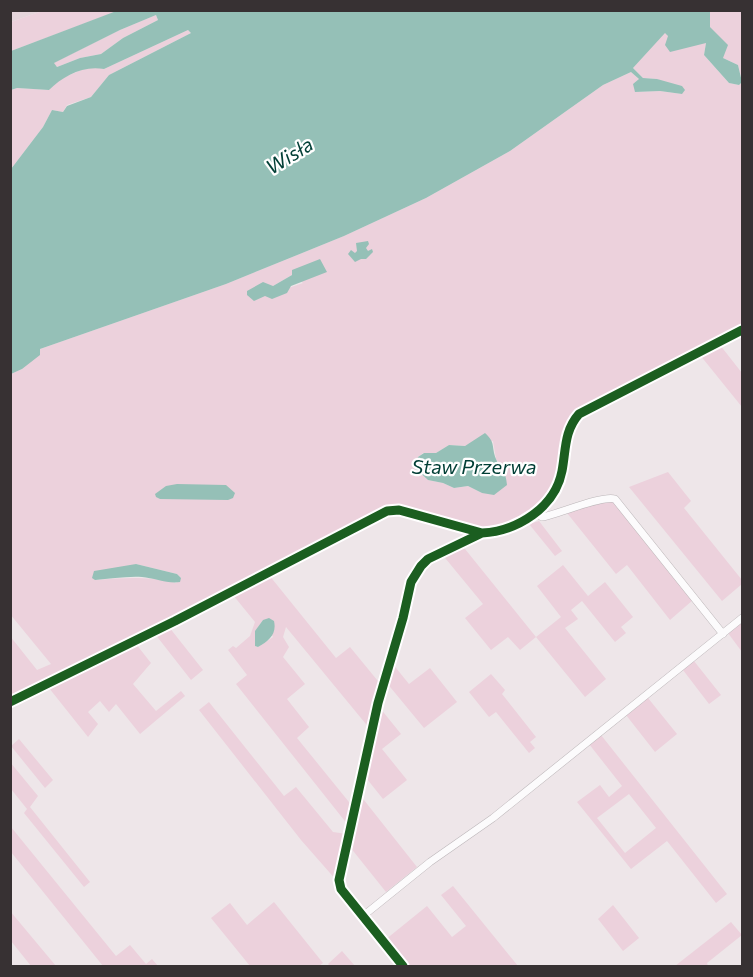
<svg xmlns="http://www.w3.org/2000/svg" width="753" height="977" font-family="Commissioner,sans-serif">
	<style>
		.built { fill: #e5d5db }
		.green { fill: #ecd1dc; fill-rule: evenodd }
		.water { fill: #95c0b7; fill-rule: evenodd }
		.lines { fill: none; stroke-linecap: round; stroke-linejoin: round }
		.minor-casing { stroke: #bcb6b9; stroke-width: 8 }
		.minor { stroke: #fcfbfc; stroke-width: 7 }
		.cycleway-casing { stroke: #fff; stroke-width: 13 }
		.cycleway { stroke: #1b5e20; stroke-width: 9 }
		.labels { text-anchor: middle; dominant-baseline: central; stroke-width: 4.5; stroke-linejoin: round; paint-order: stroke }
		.water-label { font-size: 20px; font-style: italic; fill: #003e35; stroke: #fff }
	</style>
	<rect width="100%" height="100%" fill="#eee6e9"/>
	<path class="built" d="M 11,11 L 42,11 L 11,22 Z"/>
	<path class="green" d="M 741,10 L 742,11 L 742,81 L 738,65 L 723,58 L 710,27 L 710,11 Z
		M 42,11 L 42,10 L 118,11 L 11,51 L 11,22 Z
		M 156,15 L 158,20 L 123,38 L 101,54 L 80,58 L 57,67 L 53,63 L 120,30 Z
		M 188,30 L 191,33 L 109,75 L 91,97 L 67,105 L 63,112 L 52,110 L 43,127 L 11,169 L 11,90 L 17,88 L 49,90 L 60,79 L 91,66 L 104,69 Z
		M 665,32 L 668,36 L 706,43 L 704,55 L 729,83 L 739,85 L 742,82 L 742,326 L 577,412 C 559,430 565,454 558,477 C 549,506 515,531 484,530 C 477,530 468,527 461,525 C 441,519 420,514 399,508 L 11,699 L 10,636 L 37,670 L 51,664 L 10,614 L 11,374 L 22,369 L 40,349 L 226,284 L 344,236 L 426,198 L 510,151 L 603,85 L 631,72 L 639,79 L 636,92 L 660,91 L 682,94 L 657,79 L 643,78 L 633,68 ZM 292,275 L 303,283 L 265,296 L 273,286 ZM 493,441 L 496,459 L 506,473 L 482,493 L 468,486 L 454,488 L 443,483 L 428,480 L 415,468 L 418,457 L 423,453 L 436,453 L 449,445 L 465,446 ZM 136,564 L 177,574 L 181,578 L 176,583 C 147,576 124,578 95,580 Z
		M 720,345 L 742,373 L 742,407 L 700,355 Z
		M 668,472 L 691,501 L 684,508 L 742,580 L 742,584 L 722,601 L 629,487 Z
		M 608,500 L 617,503 L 693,600 L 670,620 L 627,565 L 616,574 L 567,513 Z
		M 539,521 L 562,551 L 555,556 L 529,524 Z
		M 461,544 L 536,637 L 561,617 L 537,586 L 563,565 L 588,596 L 605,582 L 633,617 L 621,627 L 626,633 L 615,642 L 582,601 L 571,610 L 578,619 L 565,628 L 606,679 L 585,697 L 536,637 L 520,650 L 508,637 L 491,650 L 465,618 L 483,604 L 441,553 Z
		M 269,575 L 336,658 L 350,647 L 382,686 L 370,729 L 286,627 L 283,637 L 289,647 L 283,657 L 305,684 L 287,699 L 309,727 L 297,738 L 353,807 L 348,825 L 236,684 L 247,675 L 228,650 L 233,646 L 236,648 L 250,636 L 255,622 L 233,595 ZM 263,620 L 273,637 L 258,647 L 255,646 L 255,632 Z
		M 742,621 L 742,652 L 728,633 Z
		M 169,627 L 203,670 L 191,680 L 155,634 Z
		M 136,644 L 151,663 L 133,684 L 156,711 L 181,691 L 185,696 L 140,734 L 116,704 L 109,712 L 100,701 L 88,712 L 98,724 L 88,737 L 49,688 Z
		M 694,661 L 721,695 L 709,704 L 683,670 Z
		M 392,663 L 409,684 L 430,668 L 457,702 L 424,728 L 386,682 Z
		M 491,674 L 505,690 L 502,694 L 536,737 L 530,742 L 535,748 L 529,753 L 496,712 L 489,717 L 469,692 Z
		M 648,698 L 677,734 L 655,752 L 626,715 Z
		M 209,702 L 284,796 L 296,787 L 333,832 L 347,834 L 337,881 L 301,840 L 199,710 Z
		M 380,708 L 401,734 L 382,749 L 407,780 L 383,799 L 363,774 Z
		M 601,735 L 727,894 L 716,903 L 667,841 L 631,869 L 577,802 L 600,785 L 609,797 L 622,786 L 589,744 ZM 629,794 L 656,828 L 625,853 L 597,818 Z
		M 19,739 L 53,780 L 45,788 L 11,746 Z
		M 10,762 L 38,796 L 30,807 L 90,882 L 84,887 L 24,813 L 27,809 L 11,789 Z
		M 360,795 L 417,867 L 386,892 L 350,847 Z
		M 11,827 L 116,956 L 130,945 L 146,964 L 152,959 L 158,966 L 103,966 L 11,852 Z
		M 453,886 L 518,966 L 406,966 L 385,940 L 427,906 L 452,937 L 466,926 L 441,895 Z
		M 274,902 L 323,963 L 319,966 L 250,966 L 211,918 L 230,903 L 247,925 Z
		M 613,905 L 639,938 L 623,951 L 598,919 Z
		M 10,911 L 56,966 L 31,966 L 11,941 Z
		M 731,922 L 742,935 L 707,963 L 708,966 L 675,966 Z
		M 342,951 L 355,966 L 330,966 L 328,964 Z"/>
	<path class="water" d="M 119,10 L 710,11 L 710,27 L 728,45 L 723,58 L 738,65 L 742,82 L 739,85 L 729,83 L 704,55 L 706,43 L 670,52 L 665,45 L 668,36 L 665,33 L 633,68 L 643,78 L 657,79 L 682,86 L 685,90 L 682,94 L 660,91 L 635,92 L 633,84 L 639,79 L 631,72 L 603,85 L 510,151 L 426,198 L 344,236 L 226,284 L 40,349 L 40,355 L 22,369 L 11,374 L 11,169 L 43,127 L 52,110 L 63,112 L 67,106 L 91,97 L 109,75 L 191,33 L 188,30 L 104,69 C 83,65 63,76 49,90 L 17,88 L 11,90 L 11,51 ZM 156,15 L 158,20 L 123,38 L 101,54 L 80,58 L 57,67 L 54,63 L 120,30 Z
		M 368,241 L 369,244 L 366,248 L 368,251 L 372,249 L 373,252 L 366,259 L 361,259 L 355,262 L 348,254 L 351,250 L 355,253 L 357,251 L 356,243 Z
		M 320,259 L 327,272 L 291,286 L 287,293 L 272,299 L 265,296 L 254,301 L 247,295 L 247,291 L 263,282 L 273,286 L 292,275 L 292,270 Z
		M 485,433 C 496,443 491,446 496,459 C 501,470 506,471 507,485 L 494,495 L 482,493 L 468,486 L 454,488 L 443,483 L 428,480 L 415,468 L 418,457 L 424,453 L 436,453 L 449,445 L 465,446 Z
		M 177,484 L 226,485 L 235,493 L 233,498 L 228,500 L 160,499 L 156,497 L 155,494 L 166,486 Z
		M 136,564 L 177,574 L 181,578 L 180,582 C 168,584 154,578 142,577 C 127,576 110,579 95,580 L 92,578 L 94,571 Z
		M 269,618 L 274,621 C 277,634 269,641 258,647 L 255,646 L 255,631 L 263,620 Z"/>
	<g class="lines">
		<defs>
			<path id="minor" d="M 536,513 L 542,517 C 559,514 602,495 615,499 L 723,634
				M 10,702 L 175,621 L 387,511 L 399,510 L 482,533 C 517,531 555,508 562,471 C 566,450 564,431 579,414 L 742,330
				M 363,916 L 430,862 L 493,818 L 742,618
				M 403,966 L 341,889 L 339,880 L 341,871 L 378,703 L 403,618 L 411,582 L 421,566 L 428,559 L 482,533"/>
		</defs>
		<use href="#minor" class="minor-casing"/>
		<use href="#minor" class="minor"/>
		<defs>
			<path id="cycleway" d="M 10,702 L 175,621 L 387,511 L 399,510 L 482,533 C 517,531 555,508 562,471 C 566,450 564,431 579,414 L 742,330
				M 403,966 L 341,889 L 339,880 L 341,871 L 378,703 L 403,618 L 411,582 L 421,566 L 428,559 L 482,533"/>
		</defs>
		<use href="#cycleway" class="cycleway-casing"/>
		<use href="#cycleway" class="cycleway"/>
	</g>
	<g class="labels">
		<g class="water-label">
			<text transform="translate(289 155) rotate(-32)">Wisła</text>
			<text x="474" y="466">Staw Przerwa</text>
		</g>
	</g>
	<rect width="753" height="977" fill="none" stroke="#373133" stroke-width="24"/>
</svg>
